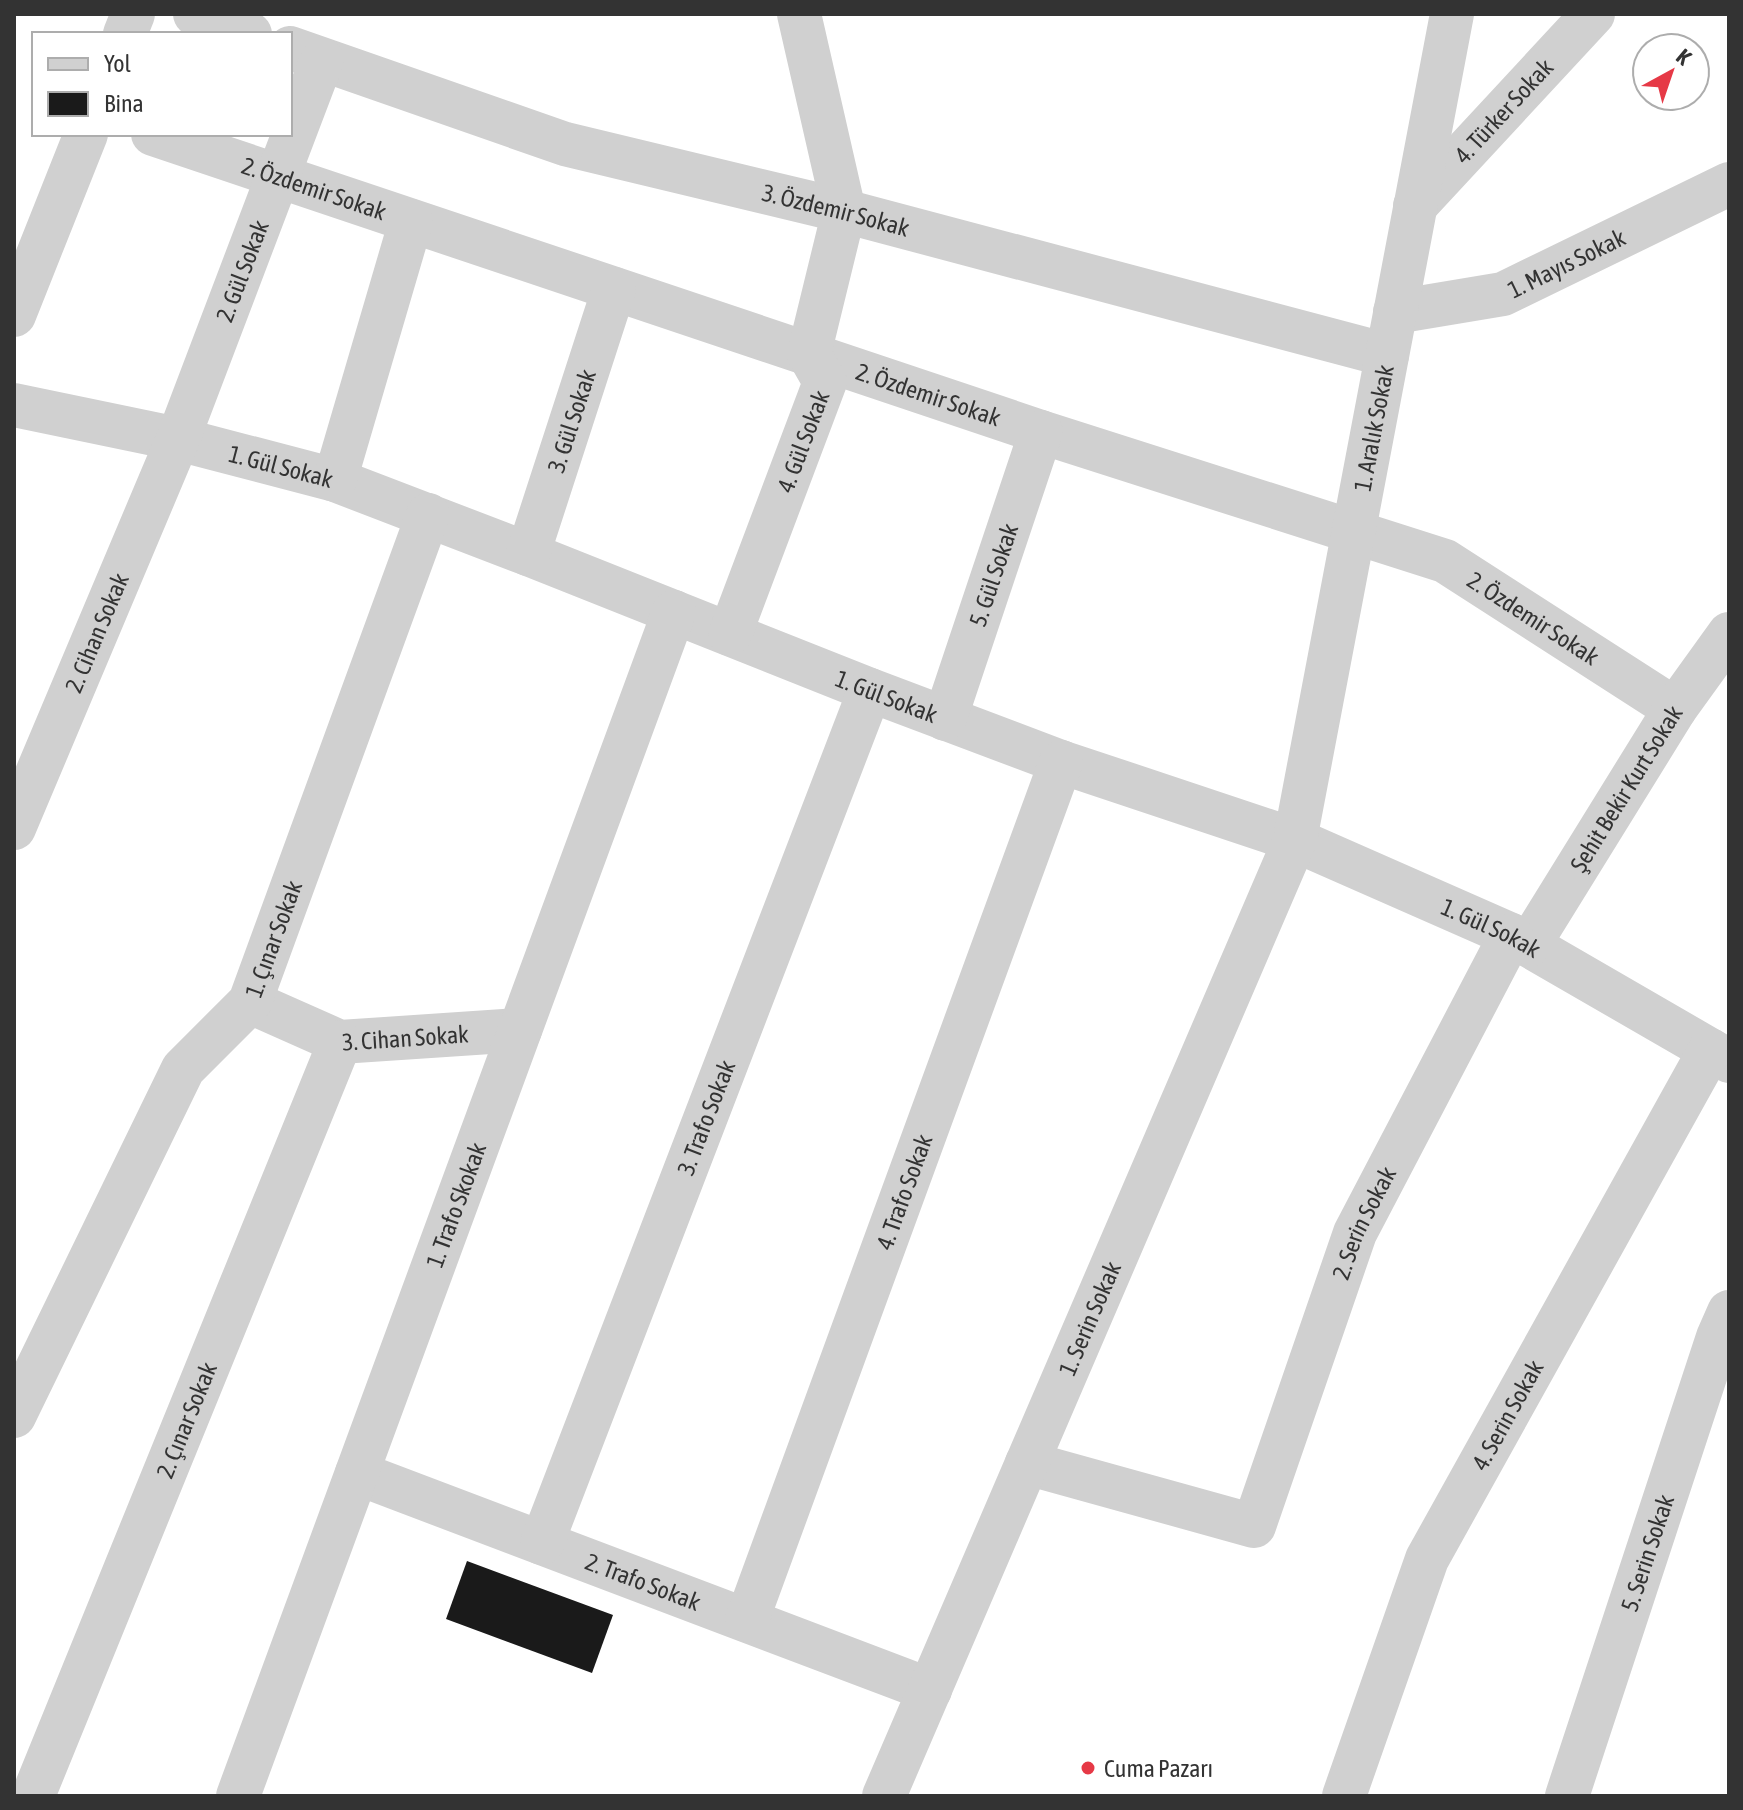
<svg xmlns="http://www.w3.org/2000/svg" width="1743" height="1810" font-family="'Asap Condensed',sans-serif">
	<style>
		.building { fill: #1a1a1a }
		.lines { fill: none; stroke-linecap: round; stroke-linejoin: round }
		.minor { stroke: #d0d0d0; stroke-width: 44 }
		.poi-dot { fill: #e63946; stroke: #fff; stroke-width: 3 }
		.labels { text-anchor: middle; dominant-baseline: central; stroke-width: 8; stroke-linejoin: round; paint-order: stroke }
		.street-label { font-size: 24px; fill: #333; stroke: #fff }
		.poi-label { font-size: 24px; fill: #333; stroke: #fff; text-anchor: start }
	</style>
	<rect width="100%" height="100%" fill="#fff"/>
	<path class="building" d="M 467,1561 L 613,1615 L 592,1673 L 446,1619 Z"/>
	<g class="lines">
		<g class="minor">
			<path d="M 195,14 L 250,34"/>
			<path d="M 125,34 L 133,14"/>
			<path id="s1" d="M 290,48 L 565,144 L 844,211 L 1387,355"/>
			<path id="s2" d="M 153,134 L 1041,432 L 1445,561 L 1675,709"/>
			<path id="s3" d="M 1415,206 L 1593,14"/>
			<path id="s4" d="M 1395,312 L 1503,294 L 1729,184"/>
			<path d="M 14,315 L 86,134"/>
			<path id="s5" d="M 14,405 L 178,439 L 335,480 L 528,554 L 870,690 L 1061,762 L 1295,840 L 1511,935 L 1729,1061"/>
			<path d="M 335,480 L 411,221"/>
			<path id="s6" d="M 528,554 L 614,289"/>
			<path id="s7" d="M 730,634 L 825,382 L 809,354 L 844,211 L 799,14"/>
			<path id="s8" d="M 945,719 L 1041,432"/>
			<path id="s9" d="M 14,828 L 178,439 L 322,60"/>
			<path id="s10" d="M 1529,945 L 1675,709 L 1729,634"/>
			<path id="s11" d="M 250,1002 L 340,1042 L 520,1030"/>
			<path id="s12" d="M 14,1416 L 183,1069 L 250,1002 L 428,515"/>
			<path id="s13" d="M 1027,1463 L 1254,1526 L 1355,1233 L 1511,935"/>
			<path id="s14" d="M 357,1473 L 930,1690"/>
			<path id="s15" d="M 542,1543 L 870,690"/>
			<path id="s16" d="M 747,1620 L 1061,762"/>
			<path id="s17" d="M 33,1796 L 340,1042"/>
			<path id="s18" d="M 238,1796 L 674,612"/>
			<path id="s19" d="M 884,1796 L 1295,840 L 1452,14"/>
			<path id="s20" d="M 1344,1796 L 1427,1559 L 1710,1050"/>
			<path id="s21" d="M 1567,1796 L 1718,1337 L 1729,1312"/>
		</g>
	</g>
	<circle class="poi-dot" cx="1088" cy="1768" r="8"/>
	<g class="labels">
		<g class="street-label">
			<text stroke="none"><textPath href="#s3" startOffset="130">4. Türker Sokak</textPath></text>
			<text stroke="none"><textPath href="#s2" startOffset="170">2. Özdemir Sokak</textPath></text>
			<text stroke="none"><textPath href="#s1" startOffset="570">3. Özdemir Sokak</textPath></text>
			<text stroke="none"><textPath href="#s4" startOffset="180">1. Mayıs Sokak</textPath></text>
			<text stroke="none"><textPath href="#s9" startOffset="602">2. Gül Sokak</textPath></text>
			<text stroke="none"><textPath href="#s2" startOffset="818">2. Özdemir Sokak</textPath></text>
			<text stroke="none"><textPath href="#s6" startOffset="140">3. Gül Sokak</textPath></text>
			<text stroke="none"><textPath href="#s19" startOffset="1460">1. Aralık Sokak</textPath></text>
			<text stroke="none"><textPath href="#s7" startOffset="206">4. Gül Sokak</textPath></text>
			<text stroke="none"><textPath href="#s5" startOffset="274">1. Gül Sokak</textPath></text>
			<text stroke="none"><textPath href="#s8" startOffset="152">5. Gül Sokak</textPath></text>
			<text stroke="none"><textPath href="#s2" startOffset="1466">2. Özdemir Sokak</textPath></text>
			<text stroke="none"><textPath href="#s9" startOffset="212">2. Cihan Sokak</textPath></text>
			<text stroke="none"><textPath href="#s5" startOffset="922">1. Gül Sokak</textPath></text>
			<text stroke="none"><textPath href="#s10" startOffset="184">Şehit Bekir Kurt Sokak</textPath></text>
			<text stroke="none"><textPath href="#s5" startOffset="1570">1. Gül Sokak</textPath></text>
			<text stroke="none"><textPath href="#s12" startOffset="548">1. Çınar Sokak</textPath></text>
			<text stroke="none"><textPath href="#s11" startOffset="164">3. Cihan Sokak</textPath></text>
			<text stroke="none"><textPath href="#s15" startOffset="456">3. Trafo Sokak</textPath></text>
			<text stroke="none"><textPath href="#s16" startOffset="456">4. Trafo Sokak</textPath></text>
			<text stroke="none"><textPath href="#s18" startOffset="630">1. Trafo Skokak</textPath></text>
			<text stroke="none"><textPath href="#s13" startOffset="558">2. Serin Sokak</textPath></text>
			<text stroke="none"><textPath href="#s19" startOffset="520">1. Serin Sokak</textPath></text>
			<text stroke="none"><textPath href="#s20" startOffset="416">4. Serin Sokak</textPath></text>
			<text stroke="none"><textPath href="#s17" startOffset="406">2. Çınar Sokak</textPath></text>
			<text stroke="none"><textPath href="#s21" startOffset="256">5. Serin Sokak</textPath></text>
			<text stroke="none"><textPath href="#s14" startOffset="306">2. Trafo Sokak</textPath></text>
		</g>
		<g class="poi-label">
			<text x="1104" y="1768">Cuma Pazarı</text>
		</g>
	</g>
	<rect width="1743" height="1810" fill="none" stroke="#333333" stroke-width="32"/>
	<rect x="32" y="32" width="260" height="104" fill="#ffffff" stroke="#adadad" stroke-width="2"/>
	<rect x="48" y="58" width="40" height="12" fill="#d0d0d0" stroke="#adadad" stroke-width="2"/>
	<text x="104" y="72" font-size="24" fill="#333333">Yol</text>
	<rect x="48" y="92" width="40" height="24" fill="#1a1a1a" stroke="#adadad" stroke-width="2"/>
	<text x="104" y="112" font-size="24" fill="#333333">Bina</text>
	<g transform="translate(1671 72) rotate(40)"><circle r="38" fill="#ffffff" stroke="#adadad" stroke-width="2"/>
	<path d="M0-6L14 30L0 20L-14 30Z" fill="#e63946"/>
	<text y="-12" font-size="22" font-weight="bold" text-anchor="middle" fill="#333333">K</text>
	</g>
</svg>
